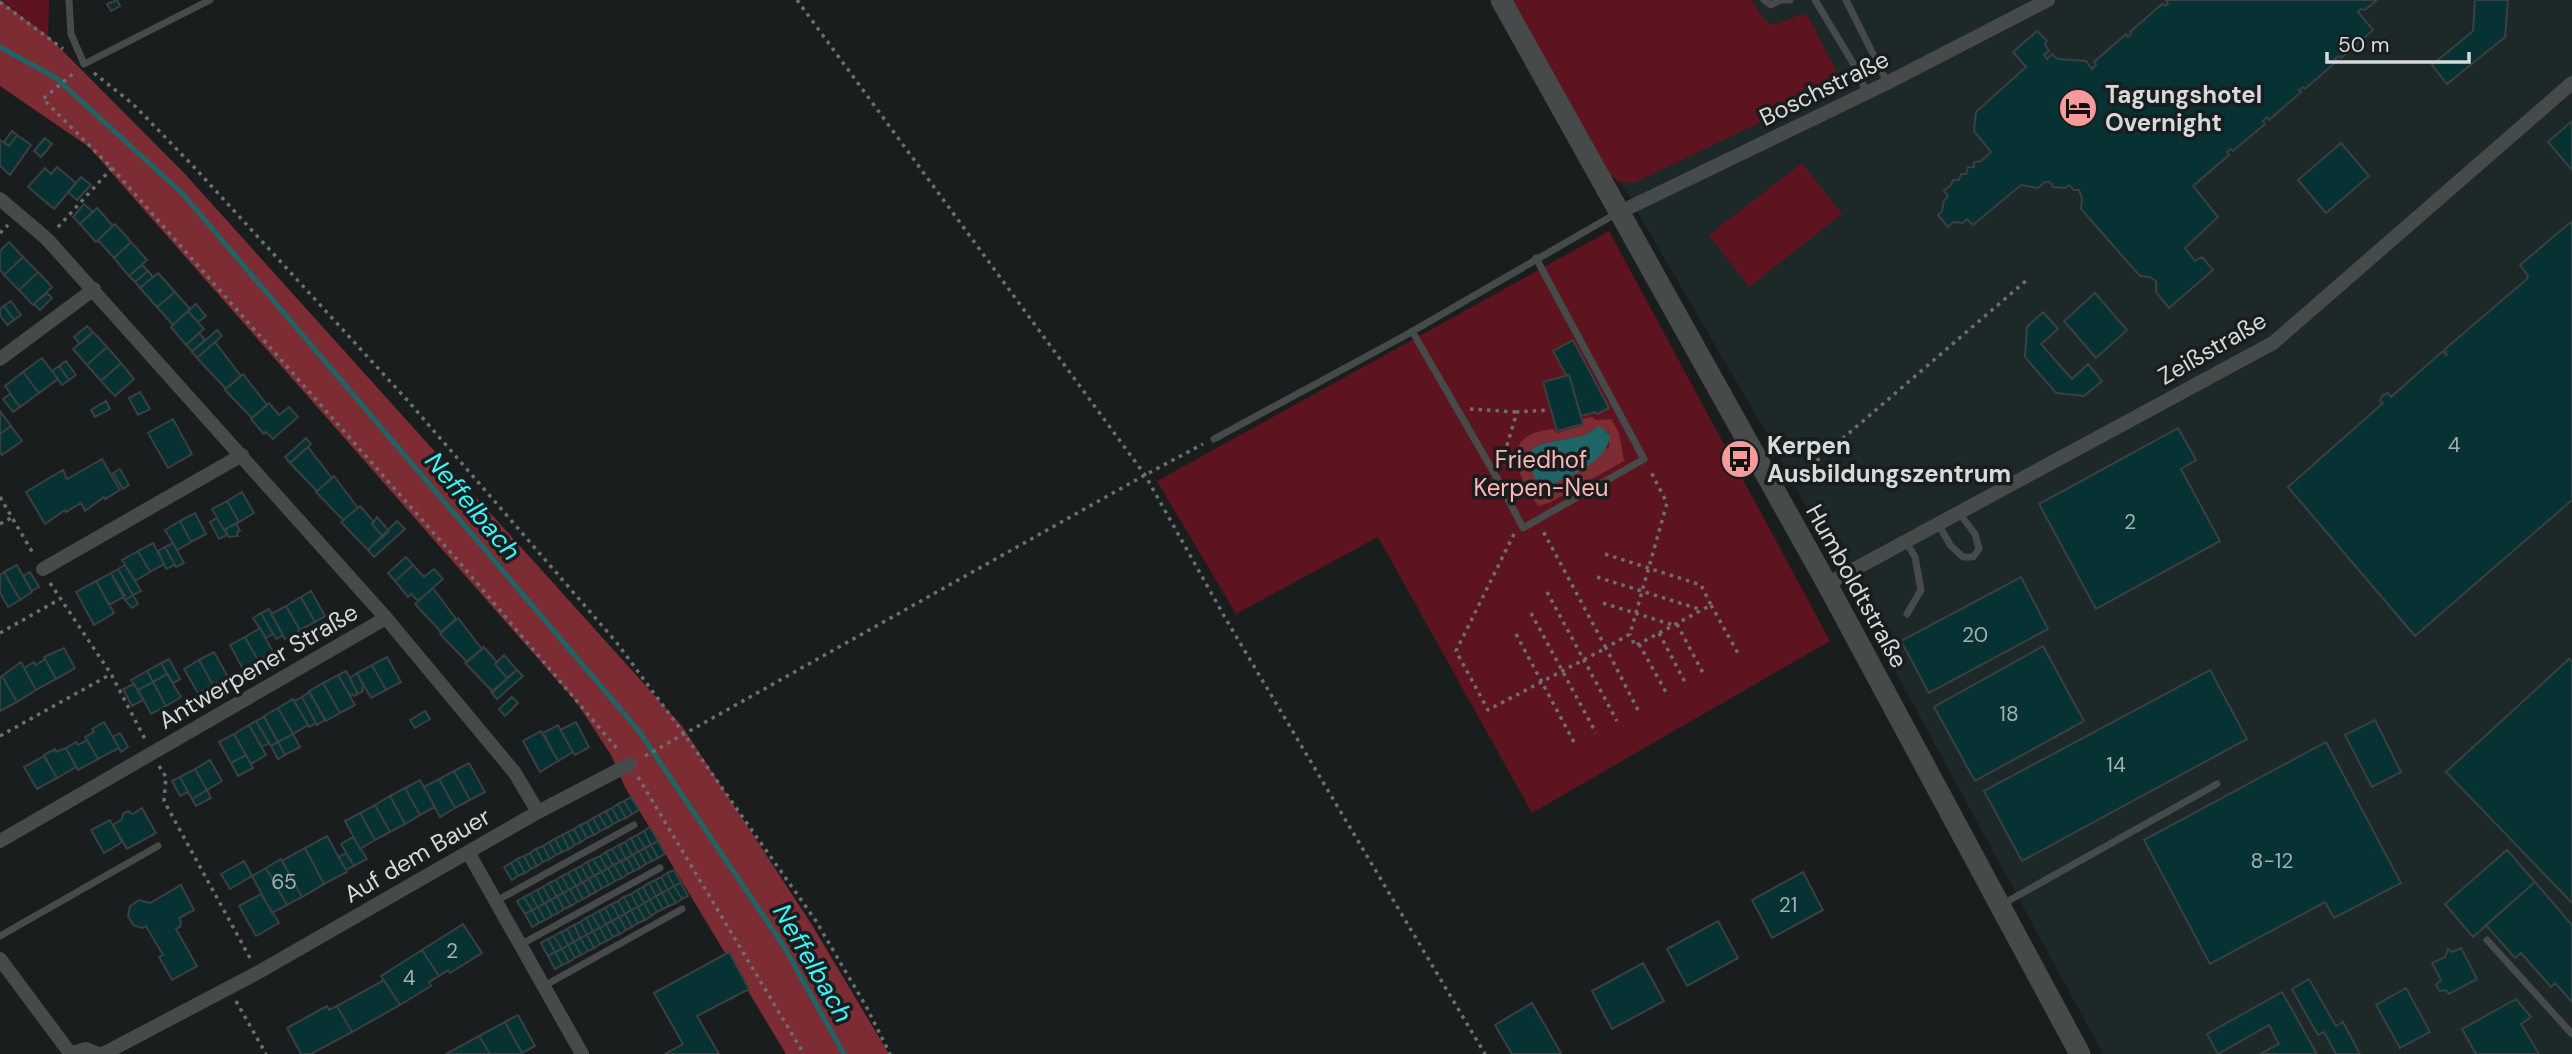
<svg xmlns="http://www.w3.org/2000/svg" width="2572" height="1054" font-family="'DM Sans',sans-serif">
	<style>
		.built { fill: #1d2828 }
		.green { fill: #5e141e }
		.forest { fill: #7d2c33; fill-rule: evenodd }
		.water { fill: #1f6466 }
		.lines { fill: none; stroke-linecap: round; stroke-linejoin: round }
		.stream { stroke: #1f6466; stroke-width: 5 }
		.building { fill: #073233; stroke: #3a3f3f; stroke-width: 2 }
		.path { stroke: #6b6f6f; stroke-width: 3.5; stroke-dasharray: 3.5 5; stroke-linecap: butt }
		.lane { stroke: #464a4b; stroke-width: 7 }
		.street { stroke: #464a4b; stroke-width: 14 }
		.secondary { stroke: #464a4b; stroke-width: 21 }
		.labels { text-anchor: middle; dominant-baseline: central; stroke-width: 7; stroke-linejoin: round; paint-order: stroke }
		.number-label { font-size: 21px; fill: #a3b0b0 }
		.street-label { font-size: 24px; fill: #d7dada; stroke: #191d1d }
		.poi-label { font-size: 24px; font-weight: bold; fill: #d7dada; stroke: #191d1d; text-anchor: start }
		.park-label { font-size: 24px; fill: #ffb6b6; stroke: #191d1d }
		.water-label { font-size: 26px; font-style: italic; fill: #38f6fb; stroke: #191d1d }
	</style>
	<rect width="100%" height="100%" fill="#191d1d"/>
	<path class="built" d="M 1519,0 L 2572,0 L 2572,1054 L 2103,1054 L 1763,427 L 1642,220 Z"/>
	<path class="green" d="M 2,0 L 49,0 L 48,36 Z
		M 1511,0 L 1752,0 C 1774,38 1771,23 1804,14 L 1809,18 L 1841,80 L 1838,85 L 1634,183 L 1619,182 L 1606,172 Z
		M 1802,163 L 1842,214 L 1749,287 L 1709,235 Z
		M 1609,231 L 1830,641 L 1532,813 L 1378,537 L 1236,614 L 1157,481 Z"/>
	<path class="forest" d="M 0,0 L 48,36 L 185,174 L 682,726 L 812,925 L 889,1054 L 786,1054 L 625,787 L 611,755 L 577,703 L 89,147 L 0,86 Z
		M 1593,417 L 1596,420 L 1611,419 L 1619,433 L 1624,461 L 1549,503 L 1538,506 C 1517,474 1496,435 1553,429 L 1557,433 L 1583,425 L 1582,419 ZM 1597,427 L 1609,433 L 1609,447 L 1553,483 L 1541,485 L 1534,475 L 1529,461 L 1542,444 L 1585,435 Z"/>
	<path class="water" d="M 1599,426 L 1610,435 C 1609,461 1566,479 1544,487 C 1531,477 1527,464 1532,449 L 1542,444 L 1585,435 Z"/>
	<g class="lines">
		<path class="stream" d="M 0,47 L 56,78 L 182,193 L 639,731 L 783,945 L 844,1054"/>
	</g>
	<path class="building" d="M 117,0 L 120,6 L 111,11 L 107,4 Z
		M 2377,0 L 2365,10 L 2361,9 L 2358,12 L 2373,30 L 2341,58 L 2339,56 L 2335,59 L 2337,61 L 2305,89 L 2303,87 L 2299,90 L 2301,92 L 2269,120 L 2267,117 L 2263,121 L 2265,124 L 2233,151 L 2231,149 L 2227,152 L 2229,155 L 2193,186 L 2218,217 L 2185,248 L 2195,261 L 2202,257 L 2213,270 L 2169,308 L 2156,292 L 2156,281 L 2149,277 L 2140,276 L 2081,209 L 2082,199 L 2079,190 L 2074,190 L 2069,185 L 2065,188 L 2053,187 L 2050,182 L 2045,182 L 2038,188 L 2021,185 L 1973,225 L 1967,219 L 1963,223 L 1953,222 L 1948,227 L 1938,215 L 1942,211 L 1944,200 L 1948,197 L 1944,190 L 1950,186 L 1953,180 L 1959,180 L 1961,174 L 1966,174 L 1968,167 L 1974,167 L 1974,162 L 1981,161 L 1991,152 L 1974,131 L 1976,112 L 2026,67 L 2013,52 L 2037,31 L 2047,41 L 2045,44 L 2049,51 L 2044,55 L 2047,59 L 2052,54 L 2057,59 L 2086,61 L 2092,69 L 2096,65 L 2094,62 L 2126,34 L 2128,37 L 2131,34 L 2130,32 L 2162,4 L 2165,6 L 2168,4 L 2166,0 Z
		M 2475,0 L 2508,0 L 2505,37 L 2447,84 L 2432,65 L 2473,31 Z
		M 2572,121 L 2572,170 L 2548,142 Z
		M 12,131 L 17,135 L 9,146 L 4,142 Z
		M 17,135 L 31,145 L 10,175 L 0,166 L 0,140 L 9,146 Z
		M 45,138 L 52,144 L 41,157 L 34,151 Z
		M 2341,143 L 2369,176 L 2326,213 L 2298,180 Z
		M 57,167 L 76,183 L 54,209 L 28,187 L 45,168 L 51,174 Z
		M 81,177 L 91,185 L 77,200 L 68,192 Z
		M 84,204 L 93,212 L 80,224 L 73,217 Z
		M 97,208 L 113,226 L 96,242 L 80,224 Z
		M 2572,221 L 2572,500 L 2415,636 L 2288,487 L 2383,403 L 2380,401 L 2382,396 L 2388,393 L 2391,397 L 2443,351 L 2447,356 L 2445,349 L 2527,279 L 2528,276 L 2520,265 Z
		M 115,224 L 131,242 L 114,258 L 98,240 Z
		M 9,242 L 23,257 L 4,275 L 0,270 L 0,251 Z
		M 131,242 L 147,260 L 129,276 L 114,258 Z
		M 23,257 L 38,272 L 19,290 L 4,275 Z
		M 142,265 L 148,271 L 135,282 L 129,276 Z
		M 148,271 L 153,277 L 140,288 L 135,282 Z
		M 38,272 L 52,287 L 33,305 L 19,290 Z
		M 158,273 L 175,292 L 157,307 L 140,288 Z
		M 175,292 L 190,309 L 173,325 L 157,307 Z
		M 47,293 L 52,298 L 40,310 L 34,304 Z
		M 2095,293 L 2127,330 L 2096,358 L 2064,321 Z
		M 11,301 L 21,315 L 14,320 L 4,306 Z
		M 196,304 L 206,316 L 198,322 L 188,311 Z
		M 4,306 L 14,320 L 7,325 L 0,315 L 0,309 Z
		M 188,311 L 204,329 L 186,345 L 171,327 Z
		M 2043,312 L 2058,329 L 2041,344 L 2072,379 L 2088,364 L 2102,381 L 2084,396 L 2056,393 L 2025,357 L 2027,327 Z
		M 87,326 L 93,332 L 80,344 L 74,337 Z
		M 217,330 L 222,336 L 197,358 L 192,352 Z
		M 93,332 L 107,347 L 87,365 L 73,349 Z
		M 199,333 L 205,340 L 192,351 L 186,345 Z
		M 1573,340 L 1609,408 L 1597,414 L 1595,412 L 1581,416 L 1569,375 L 1566,375 L 1553,351 Z
		M 215,342 L 241,376 L 226,389 L 197,358 Z
		M 107,347 L 121,363 L 101,381 L 87,365 Z
		M 42,358 L 58,379 L 39,393 L 23,372 Z
		M 66,361 L 76,375 L 69,380 L 59,366 Z
		M 121,363 L 134,379 L 115,396 L 101,381 Z
		M 59,366 L 69,380 L 62,385 L 52,371 Z
		M 23,372 L 39,393 L 20,407 L 5,386 Z
		M 243,374 L 267,405 L 252,418 L 225,390 Z
		M 1569,375 L 1583,424 L 1557,431 L 1543,382 Z
		M 140,392 L 150,409 L 138,415 L 129,398 Z
		M 10,394 L 20,407 L 13,412 L 3,399 Z
		M 106,401 L 110,409 L 95,417 L 91,410 Z
		M 269,403 L 279,415 L 289,407 L 298,417 L 273,439 L 266,432 L 264,434 L 251,419 Z
		M 0,411 L 11,426 L 0,434 Z
		M 173,419 L 192,454 L 168,468 L 148,433 Z
		M 11,426 L 22,441 L 2,455 L 0,452 L 0,434 Z
		M 2178,428 L 2196,460 L 2181,469 L 2220,541 L 2096,609 L 2039,504 Z
		M 306,438 L 311,444 L 290,463 L 285,457 Z
		M 308,447 L 332,478 L 317,491 L 290,463 Z
		M 102,459 L 120,490 L 105,499 L 104,497 L 85,511 L 81,503 L 66,512 L 65,510 L 45,524 L 26,492 L 63,470 L 67,479 Z
		M 120,469 L 129,485 L 123,489 L 113,473 Z
		M 334,476 L 358,508 L 343,520 L 316,492 Z
		M 242,492 L 254,513 L 239,522 L 227,501 Z
		M 227,501 L 239,522 L 224,530 L 212,509 Z
		M 360,506 L 374,522 L 372,524 L 383,537 L 385,535 L 368,550 L 341,522 Z
		M 195,513 L 206,534 L 191,542 L 180,521 Z
		M 377,517 L 389,531 L 383,537 L 372,524 Z
		M 217,518 L 227,535 L 219,539 L 210,522 Z
		M 180,521 L 191,542 L 177,550 L 165,530 Z
		M 397,521 L 405,529 L 374,557 L 368,550 Z
		M 236,523 L 240,531 L 237,532 L 238,536 L 229,537 L 225,530 Z
		M 153,543 L 164,564 L 150,572 L 138,551 Z
		M 173,543 L 184,563 L 176,567 L 165,547 Z
		M 165,547 L 175,565 L 166,569 L 158,551 Z
		M 138,551 L 150,572 L 135,581 L 122,560 Z
		M 406,557 L 413,565 L 395,581 L 388,573 Z
		M 17,565 L 32,592 L 20,600 L 4,572 Z
		M 125,565 L 141,591 L 133,595 L 118,569 Z
		M 413,565 L 424,577 L 434,569 L 443,579 L 418,601 L 411,594 L 408,597 L 395,581 Z
		M 118,569 L 133,595 L 125,600 L 111,573 Z
		M 4,572 L 20,600 L 8,607 L 0,593 L 0,575 Z
		M 30,572 L 39,587 L 32,591 L 23,576 Z
		M 111,573 L 125,596 L 109,605 L 96,581 Z
		M 2021,577 L 2048,629 L 1929,693 L 1901,641 Z
		M 96,581 L 114,613 L 94,625 L 76,592 Z
		M 433,588 L 456,619 L 441,632 L 415,604 Z
		M 311,591 L 325,616 L 315,622 L 301,597 Z
		M 133,595 L 138,604 L 132,608 L 125,600 Z
		M 301,597 L 315,622 L 300,630 L 286,606 Z
		M 286,606 L 300,630 L 285,639 L 271,614 Z
		M 269,609 L 283,635 L 276,639 L 261,613 Z
		M 261,613 L 273,634 L 266,638 L 253,618 Z
		M 458,618 L 482,649 L 467,662 L 440,634 Z
		M 260,628 L 273,652 L 258,660 L 245,637 Z
		M 245,637 L 258,660 L 243,669 L 230,645 Z
		M 2043,646 L 2084,721 L 1975,781 L 1934,707 Z
		M 484,647 L 497,662 L 495,664 L 507,678 L 510,676 L 493,692 L 465,663 Z
		M 64,648 L 75,668 L 56,679 L 44,657 Z
		M 214,652 L 228,677 L 213,685 L 199,660 Z
		M 504,655 L 517,670 L 507,678 L 495,664 Z
		M 387,657 L 401,682 L 386,690 L 372,665 Z
		M 45,659 L 56,679 L 36,690 L 24,668 L 34,662 L 36,665 Z
		M 169,659 L 180,679 L 173,683 L 161,663 Z
		M 2569,659 L 2572,662 L 2572,903 L 2446,772 Z
		M 199,660 L 213,685 L 198,693 L 184,669 Z
		M 21,662 L 36,690 L 17,702 L 2,676 Z
		M 161,663 L 167,674 L 153,682 L 147,671 Z
		M 372,665 L 386,690 L 371,698 L 357,673 Z
		M 517,670 L 523,676 L 497,699 L 491,692 Z
		M 2210,670 L 2247,739 L 2022,861 L 1984,791 Z
		M 147,671 L 153,682 L 138,690 L 131,680 Z
		M 346,671 L 358,694 L 354,696 L 352,694 L 350,695 L 338,675 Z
		M 357,673 L 364,687 L 362,688 L 363,691 L 358,694 L 350,678 Z
		M 167,674 L 181,697 L 166,706 L 153,682 Z
		M 338,675 L 355,705 L 340,713 L 323,683 Z
		M 2,676 L 17,702 L 0,711 L 0,677 Z
		M 153,682 L 166,706 L 151,714 L 138,690 Z
		M 323,683 L 340,713 L 326,721 L 309,691 Z
		M 134,684 L 143,700 L 132,706 L 123,689 Z
		M 309,692 L 325,720 L 317,725 L 302,697 Z
		M 302,697 L 316,723 L 309,727 L 294,701 Z
		M 512,697 L 518,703 L 505,716 L 499,709 Z
		M 293,699 L 308,725 L 293,734 L 278,708 Z
		M 278,708 L 293,734 L 278,742 L 264,716 Z
		M 425,711 L 430,719 L 415,728 L 410,720 Z
		M 264,717 L 278,742 L 271,746 L 256,721 Z
		M 2375,720 L 2401,772 L 2372,787 L 2345,735 Z
		M 256,721 L 269,743 L 262,747 L 249,725 Z
		M 104,722 L 119,748 L 98,759 L 85,737 L 94,732 L 92,729 Z
		M 576,722 L 589,747 L 575,755 L 560,730 Z
		M 249,725 L 266,755 L 251,764 L 234,734 Z
		M 558,725 L 573,752 L 558,761 L 543,733 Z
		M 541,731 L 558,761 L 540,772 L 523,741 Z
		M 120,733 L 128,747 L 121,752 L 113,737 Z
		M 234,734 L 246,755 L 231,763 L 219,742 Z
		M 293,734 L 300,747 L 285,755 L 278,742 Z
		M 87,740 L 98,759 L 78,770 L 66,748 L 76,742 L 78,745 Z
		M 278,742 L 285,755 L 278,759 L 271,746 Z
		M 2326,742 L 2401,883 L 2334,918 L 2325,902 L 2210,964 L 2144,840 Z
		M 66,748 L 76,767 L 57,778 L 44,755 L 55,749 L 56,752 Z
		M 246,755 L 253,768 L 238,776 L 231,763 Z
		M 44,756 L 57,778 L 37,789 L 24,767 Z
		M 210,760 L 222,781 L 207,790 L 195,769 Z
		M 469,763 L 485,792 L 470,800 L 454,771 Z
		M 195,769 L 207,790 L 192,799 L 180,777 Z
		M 454,771 L 470,800 L 455,808 L 439,779 Z
		M 180,777 L 188,792 L 180,796 L 172,781 Z
		M 439,779 L 455,808 L 440,817 L 424,787 Z
		M 420,780 L 435,807 L 420,815 L 405,788 Z
		M 405,788 L 420,815 L 405,824 L 390,796 Z
		M 207,790 L 211,798 L 196,806 L 192,799 Z
		M 390,796 L 405,824 L 390,832 L 375,805 Z
		M 631,797 L 639,810 L 632,814 L 624,801 Z
		M 624,801 L 632,814 L 626,818 L 618,804 Z
		M 618,804 L 626,818 L 619,821 L 612,808 Z
		M 375,805 L 390,832 L 375,840 L 360,813 Z
		M 142,808 L 156,833 L 127,849 L 113,825 L 122,819 L 123,814 L 128,811 L 133,814 Z
		M 612,808 L 619,821 L 613,824 L 606,811 Z
		M 606,811 L 613,824 L 607,828 L 599,815 Z
		M 360,813 L 375,840 L 360,849 L 345,821 Z
		M 599,815 L 607,828 L 600,831 L 593,818 Z
		M 593,818 L 600,831 L 594,835 L 587,822 Z
		M 110,820 L 122,842 L 104,853 L 91,830 Z
		M 587,822 L 594,835 L 587,838 L 580,825 Z
		M 580,825 L 587,838 L 581,842 L 574,829 Z
		M 650,827 L 658,841 L 651,845 L 644,831 Z
		M 574,829 L 581,842 L 575,845 L 568,832 Z
		M 644,831 L 651,845 L 645,848 L 637,835 Z
		M 568,832 L 575,845 L 569,849 L 562,835 Z
		M 562,835 L 569,849 L 562,852 L 555,839 Z
		M 637,835 L 645,848 L 638,852 L 631,838 Z
		M 327,836 L 347,872 L 324,884 L 305,848 Z
		M 353,837 L 367,859 L 354,866 L 341,844 Z
		M 631,838 L 638,852 L 632,855 L 625,842 Z
		M 555,839 L 562,852 L 556,855 L 549,842 Z
		M 658,841 L 665,854 L 658,858 L 651,845 Z
		M 549,842 L 556,855 L 550,859 L 543,846 Z
		M 625,842 L 632,855 L 626,859 L 619,845 Z
		M 619,845 L 626,859 L 620,862 L 612,849 Z
		M 651,845 L 658,858 L 652,861 L 645,848 Z
		M 543,846 L 550,859 L 543,862 L 536,849 Z
		M 305,848 L 324,884 L 302,897 L 282,861 Z
		M 645,848 L 652,861 L 646,864 L 639,851 Z
		M 536,849 L 543,862 L 537,866 L 530,853 Z
		M 612,849 L 620,862 L 613,865 L 606,852 Z
		M 2507,850 L 2535,882 L 2473,937 L 2445,904 Z
		M 639,851 L 646,864 L 640,868 L 633,855 Z
		M 606,852 L 613,865 L 607,869 L 600,856 Z
		M 346,853 L 354,866 L 346,870 L 339,857 Z
		M 530,853 L 537,866 L 531,869 L 524,856 Z
		M 633,855 L 640,868 L 634,871 L 627,858 Z
		M 524,856 L 531,869 L 525,873 L 517,859 Z
		M 600,856 L 607,869 L 601,872 L 593,859 Z
		M 627,858 L 634,871 L 628,874 L 621,861 Z
		M 281,859 L 302,897 L 287,905 L 266,868 Z
		M 517,859 L 525,873 L 518,876 L 511,863 Z
		M 593,859 L 601,872 L 594,876 L 587,862 Z
		M 244,861 L 252,876 L 230,889 L 221,874 Z
		M 621,861 L 628,874 L 622,878 L 614,865 Z
		M 587,862 L 594,876 L 588,879 L 581,866 Z
		M 511,863 L 518,876 L 512,880 L 504,867 Z
		M 614,865 L 622,878 L 615,881 L 608,868 Z
		M 581,866 L 588,879 L 582,883 L 575,869 Z
		M 266,868 L 287,905 L 272,913 L 252,876 Z
		M 608,868 L 615,881 L 609,885 L 602,872 Z
		M 575,869 L 582,883 L 576,886 L 568,873 Z
		M 674,870 L 681,883 L 674,886 L 667,873 Z
		M 602,872 L 609,885 L 602,888 L 595,875 Z
		M 1803,872 L 1823,910 L 1772,938 L 1752,900 Z
		M 568,873 L 576,886 L 569,890 L 562,876 Z
		M 667,873 L 674,886 L 668,890 L 661,877 Z
		M 595,875 L 602,888 L 596,892 L 589,879 Z
		M 562,876 L 569,890 L 563,893 L 556,880 Z
		M 661,877 L 668,890 L 662,893 L 655,880 Z
		M 589,879 L 596,892 L 590,895 L 583,882 Z
		M 556,880 L 563,893 L 557,897 L 549,883 Z
		M 655,880 L 662,893 L 656,896 L 649,883 Z
		M 583,882 L 590,895 L 583,899 L 576,886 Z
		M 2535,882 L 2572,925 L 2572,1002 L 2555,983 L 2551,987 L 2521,953 L 2515,958 L 2486,925 Z
		M 549,883 L 557,897 L 550,900 L 543,887 Z
		M 649,883 L 656,896 L 650,900 L 643,887 Z
		M 681,883 L 688,896 L 682,899 L 674,886 Z
		M 181,885 L 194,910 L 179,918 L 181,922 L 180,927 L 176,929 L 197,966 L 172,980 L 159,957 L 163,955 L 146,926 L 142,928 L 133,925 L 128,916 L 130,906 L 139,900 L 150,903 Z
		M 576,886 L 583,899 L 577,902 L 570,889 Z
		M 674,886 L 682,899 L 676,903 L 668,890 Z
		M 543,887 L 550,900 L 544,904 L 537,890 Z
		M 643,887 L 650,900 L 644,903 L 637,890 Z
		M 570,889 L 577,902 L 571,906 L 563,893 Z
		M 537,890 L 544,904 L 538,907 L 530,894 Z
		M 637,890 L 644,903 L 638,907 L 631,894 Z
		M 668,890 L 676,903 L 669,906 L 662,893 Z
		M 563,893 L 571,906 L 564,909 L 557,896 Z
		M 662,893 L 669,906 L 663,909 L 656,896 Z
		M 261,894 L 279,923 L 256,936 L 239,906 Z
		M 530,894 L 538,907 L 532,910 L 524,897 Z
		M 631,894 L 638,907 L 631,910 L 624,897 Z
		M 557,896 L 564,909 L 558,913 L 551,900 Z
		M 656,896 L 663,909 L 657,912 L 650,900 Z
		M 524,897 L 532,910 L 525,914 L 517,901 Z
		M 624,897 L 631,910 L 625,914 L 618,901 Z
		M 551,900 L 558,913 L 552,916 L 545,903 Z
		M 650,900 L 657,912 L 651,916 L 644,903 Z
		M 618,901 L 625,914 L 619,917 L 612,904 Z
		M 545,903 L 552,916 L 545,920 L 538,907 Z
		M 644,903 L 651,916 L 645,920 L 638,907 Z
		M 612,904 L 619,917 L 612,921 L 605,908 Z
		M 538,907 L 545,920 L 539,923 L 532,910 Z
		M 638,907 L 645,920 L 638,923 L 631,910 Z
		M 605,908 L 612,921 L 606,924 L 599,911 Z
		M 532,910 L 539,923 L 532,927 L 525,914 Z
		M 631,910 L 638,923 L 632,927 L 625,914 Z
		M 599,911 L 606,924 L 600,928 L 592,915 Z
		M 625,914 L 632,927 L 626,930 L 619,917 Z
		M 592,915 L 600,928 L 593,931 L 586,918 Z
		M 619,917 L 626,930 L 620,934 L 612,921 Z
		M 586,918 L 593,931 L 587,935 L 580,922 Z
		M 612,921 L 620,934 L 613,937 L 606,924 Z
		M 1718,921 L 1738,958 L 1687,986 L 1667,949 Z
		M 580,922 L 587,935 L 580,938 L 574,925 Z
		M 463,924 L 482,953 L 450,973 L 448,970 L 439,976 L 422,950 Z
		M 606,924 L 613,937 L 607,941 L 600,928 Z
		M 574,925 L 580,938 L 574,942 L 567,929 Z
		M 600,928 L 607,941 L 600,944 L 593,931 Z
		M 567,929 L 574,942 L 568,945 L 561,932 Z
		M 593,931 L 600,944 L 594,948 L 587,935 Z
		M 561,932 L 568,945 L 562,949 L 554,936 Z
		M 587,935 L 594,948 L 588,951 L 580,938 Z
		M 554,936 L 562,949 L 555,952 L 548,939 Z
		M 580,938 L 588,951 L 581,955 L 574,942 Z
		M 548,939 L 555,952 L 548,956 L 541,943 Z
		M 574,942 L 581,955 L 575,958 L 568,945 Z
		M 568,945 L 575,958 L 569,962 L 562,949 Z
		M 2461,948 L 2477,979 L 2449,994 L 2446,990 L 2440,991 L 2436,985 L 2441,980 L 2432,963 L 2445,957 L 2448,949 L 2452,952 Z
		M 562,949 L 569,962 L 562,965 L 555,952 Z
		M 422,950 L 439,976 L 429,982 L 431,986 L 400,1005 L 381,976 Z
		M 555,952 L 562,965 L 555,969 L 548,956 Z
		M 729,952 L 749,989 L 697,1016 L 719,1054 L 665,1054 L 683,1044 L 654,993 Z
		M 1643,963 L 1664,1001 L 1612,1029 L 1592,991 Z
		M 2309,979 L 2336,1026 L 2343,1022 L 2360,1054 L 2336,1054 L 2324,1032 L 2318,1035 L 2292,989 Z
		M 384,980 L 400,1005 L 352,1032 L 337,1006 Z
		M 2406,988 L 2430,1032 L 2400,1048 L 2376,1005 Z
		M 2282,992 L 2317,1054 L 2260,1054 L 2279,1044 L 2269,1025 L 2218,1054 L 2207,1034 Z
		M 2516,999 L 2531,1017 L 2521,1024 L 2539,1054 L 2476,1054 L 2462,1029 Z
		M 1532,1003 L 1561,1053 L 1560,1054 L 1512,1054 L 1495,1025 Z
		M 327,1006 L 329,1010 L 337,1006 L 352,1032 L 311,1054 L 301,1054 L 287,1028 Z
		M 518,1015 L 535,1046 L 522,1053 L 505,1022 Z
		M 505,1022 L 522,1053 L 521,1054 L 490,1054 L 479,1036 Z
		M 479,1036 L 490,1054 L 446,1054 Z"/>
	<g class="lines">
		<path class="path" d="M 797,0 L 1145,475 L 1227,621 L 1485,1054
			M 0,2 L 63,49
			M 94,73 L 133,104 L 194,167 L 408,401 L 617,643 L 684,734 L 816,921 L 867,1008 L 890,1054
			M 112,168 L 460,563 L 619,751
			M 58,227 L 112,168 L 43,99 L 75,72
			M 0,233 L 8,225
			M 1470,409 L 1517,412
			M 1502,462 L 1517,412 L 1547,410
			M 1791,483 L 2028,279
			M 0,497 L 34,555
			M 0,524 L 11,518
			M 1514,534 L 1456,651 L 1488,710 L 1606,648 L 1543,531
			M 1605,554 L 1701,585 L 1711,605 L 1635,646 L 1630,634
			M 1597,577 L 1702,610
			M 50,583 L 111,674 L 146,741
			M 1547,592 L 1617,721
			M 1603,603 L 1673,625
			M 1711,605 L 1739,655
			M 1531,613 L 1596,733
			M 1677,624 L 1704,675
			M 0,633 L 60,599
			M 1659,633 L 1686,684
			M 1516,634 L 1575,744
			M 1639,644 L 1667,694
			M 1638,710 L 1606,648 L 1630,634 L 1667,503 L 1650,470
			M 0,736 L 111,674
			M 645,756 L 1145,475 L 1203,444
			M 159,766 L 166,777 L 164,801 L 250,958
			M 638,777 L 804,1054
			M 236,1001 L 266,1054"/>
		<path class="lane" d="M 69,0 L 71,34 L 84,64 L 210,0
			M 1764,0 L 1771,5 L 1780,0 L 1790,0
			M 1815,0 L 1853,63 L 1867,93
			M 1846,0 L 1887,82
			M 1412,331 L 1497,478 L 1523,528 L 1644,459 L 1536,258
			M 1214,439 L 1406,335 L 1617,213
			M 1938,524 L 1951,546 L 1963,557 L 1973,557 L 1979,549 L 1975,534 L 1959,513
			M 1906,542 L 1915,557 L 1921,590 L 1907,614
			M 496,901 L 634,825
			M 2001,905 L 2217,784
			M 0,936 L 158,846
			M 2487,940 L 2572,1034
			M 520,945 L 660,868
			M 544,986 L 682,909"/>
		<path class="street" d="M 0,199 L 47,239 L 386,618 L 515,773 L 538,812
			M 1618,213 L 1887,83 L 2048,0
			M 0,359 L 94,289
			M 43,569 L 242,455
			M 1827,584 L 2273,343 L 2572,83
			M 0,841 L 386,618
			M 468,852 L 582,1054
			M 0,959 L 70,1053
			M 70,1054 L 86,1049 L 98,1054
			M 103,1054 L 257,973 L 538,812 L 630,764"/>
		<path class="secondary" d="M 1501,0 L 1827,584 L 2080,1054"/>
	</g>
	<defs>
		<symbol id="hotel-disc" viewBox="-11 -11 22 22"><circle r="9.5" fill="#f59b9c" stroke="#191d1d"/><path d="M-6-4.5h1.5V1H6V5H4.5V3h-9V5H-6ZM-4 0a1.8 1.8 0 1 1 3.6 0ZM.5 0V-2.5h3Q6-2.5 6 0Z" fill="#111"/></symbol>
		<symbol id="bus-disc" viewBox="-11 -11 22 22"><circle r="9.5" fill="#f59b9c" stroke="#191d1d"/><path d="M-5-6H5V4H4V6H2V4H-2V6H-4V4H-5ZM-3.5-4V0h7V-4ZM-3.5 1.2v1.5H-2V1.2ZM2 1.2v1.5H3.5V1.2Z" fill="#111"/></symbol>
	</defs>
	<g fill-rule="evenodd">
		<use href="#hotel-disc" x="2056" y="86" width="44" height="44"/>
		<use href="#bus-disc" x="1718" y="437" width="44" height="44"/>
	</g>
	<g class="labels">
		<g class="number-label">
			<text x="2454" y="445">4</text>
			<text x="2130" y="522">2</text>
			<text x="1975" y="635">20</text>
			<text x="2009" y="714">18</text>
			<text x="2116" y="765">14</text>
			<text x="2272" y="861">8-12</text>
			<text x="284" y="882">65</text>
			<text x="1788" y="905">21</text>
			<text x="452" y="951">2</text>
			<text x="409" y="978">4</text>
		</g>
		<g class="street-label">
			<text transform="translate(1824 88) rotate(-26)">Boschstraße</text>
			<text transform="translate(2212 348) rotate(-30)">Zeißstraße</text>
			<text transform="translate(1857 586) rotate(61)">Humboldtstraße</text>
			<text transform="translate(258 666) rotate(-30)">Antwerpener Straße</text>
			<text transform="translate(417 855) rotate(-30)">Auf dem Bauer</text>
		</g>
		<g class="poi-label">
			<text x="2105" y="94">Tagungshotel<tspan x="2105" dy="28">Overnight</tspan></text>
			<text x="1767" y="445">Kerpen<tspan x="1767" dy="28">Ausbildungszentrum</tspan></text>
		</g>
		<g class="park-label">
			<text x="1541" y="459">Friedhof<tspan x="1541" dy="28">Kerpen-Neu</tspan></text>
		</g>
		<g class="water-label">
			<text transform="translate(473 506) rotate(50)">Neffelbach</text>
			<text transform="translate(813 963) rotate(60)">Neffelbach</text>
		</g>
	</g>
	<path d="M2327 52v10h142v-10" fill="none" stroke="#d7dada" stroke-width="3.5"/>
	<text x="2338" y="52" font-size="21" fill="#d7dada" stroke="#191d1d" stroke-width="5" paint-order="stroke">50 m</text>
</svg>
